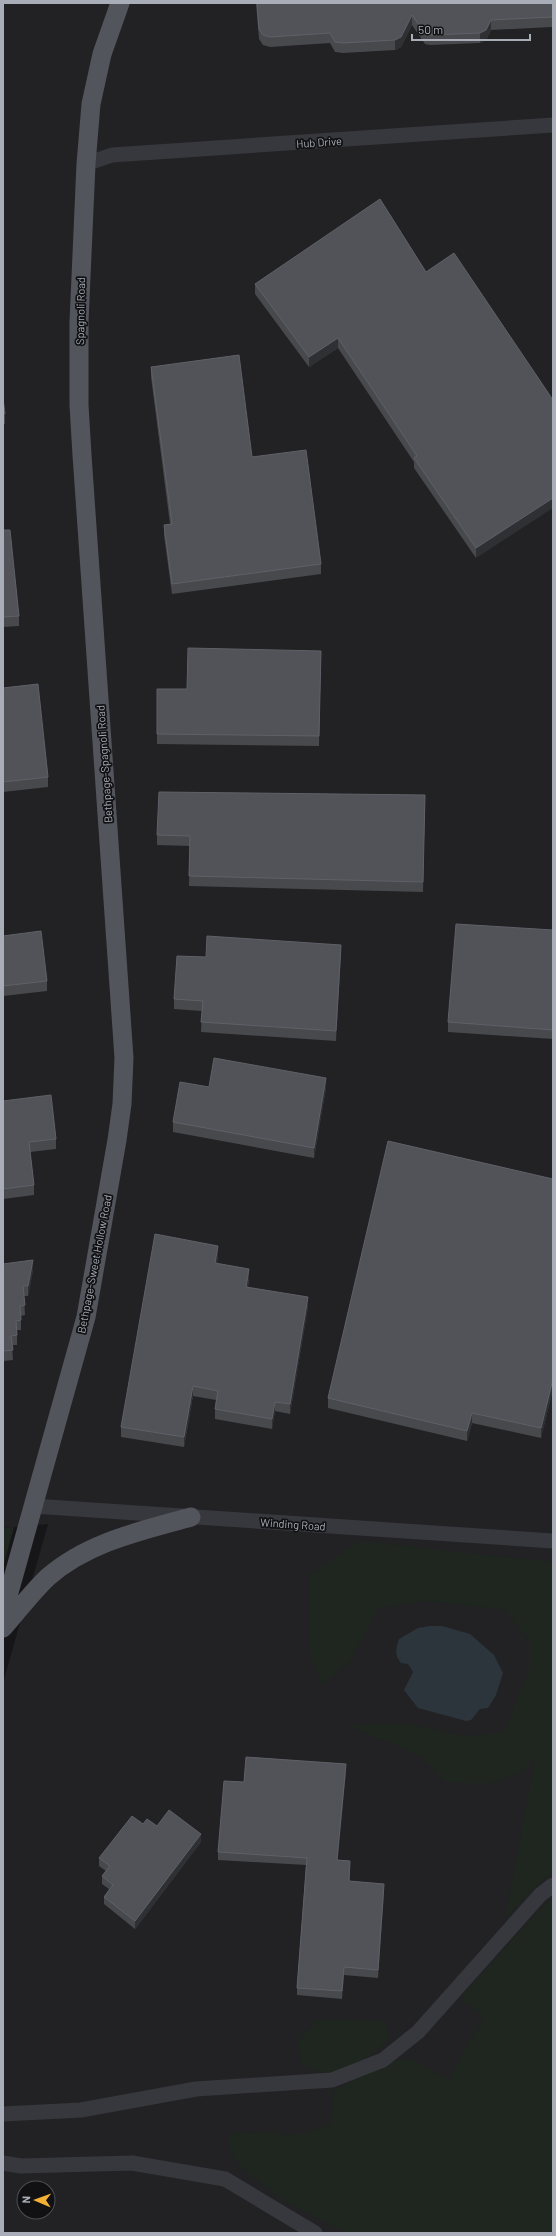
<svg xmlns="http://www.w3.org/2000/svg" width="556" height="2236" font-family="Barlow,sans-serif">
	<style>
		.built { fill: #222225; fill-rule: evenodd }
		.green { fill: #1e261f }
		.water { fill: #2c353c }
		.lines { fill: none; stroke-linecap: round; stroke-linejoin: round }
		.minor { stroke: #37383d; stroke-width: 15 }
		.major { stroke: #53555c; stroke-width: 19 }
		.wall { fill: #47494d }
		.shaded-wall { fill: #2f3033 }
		.building { fill: #525359; stroke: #5f6168 }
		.labels { text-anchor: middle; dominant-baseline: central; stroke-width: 3.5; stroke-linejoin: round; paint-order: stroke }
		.street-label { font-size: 11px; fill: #a8adb8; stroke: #111113 }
	</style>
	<rect width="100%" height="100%" fill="#161618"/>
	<path class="built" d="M 3,3 L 553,3 L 553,2233 L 3,2233 L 3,1683 L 48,1524 L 3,1528 ZM 24,2188 L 48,2188 L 48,2212 L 24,2212 Z"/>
	<path class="green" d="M 14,1527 L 3,1567 L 3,1528 Z
		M 358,1541 L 553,1562 L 553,1871 L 505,1918 L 536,1756 L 520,1774 L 486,1784 L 446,1782 L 420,1755 L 349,1726 L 375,1723 L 410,1724 L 465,1736 L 504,1732 L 529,1669 L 529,1640 L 503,1609 L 425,1601 L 378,1609 L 350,1661 L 322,1685 L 309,1652 L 310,1575 Z
		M 553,1899 L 553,2233 L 345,2233 L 282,2200 L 240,2167 L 230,2151 L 228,2139 L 236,2133 L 273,2132 L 287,2135 L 308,2132 L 331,2124 L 334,2090 L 396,2060 L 413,2059 L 428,2069 L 449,2079 L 484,2016 L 464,2001 L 463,1994 L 545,1904 Z
		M 318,2019 L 385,2021 L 389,2040 L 364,2060 L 326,2074 L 301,2065 L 298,2040 Z"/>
	<path class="water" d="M 430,1626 L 442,1626 L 470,1634 L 494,1655 L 503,1673 L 496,1695 L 488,1708 L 480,1709 L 471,1720 L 466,1721 L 418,1708 L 404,1690 L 413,1672 L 408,1664 L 401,1663 C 394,1655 396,1648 399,1639 L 418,1628 Z"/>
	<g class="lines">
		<path class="minor" d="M 86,164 L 112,155 L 553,125
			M 33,1506 L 553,1541
			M 3,2114 L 81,2110 L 196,2089 L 332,2080 L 383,2060 L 418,2032 L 540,1895 L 553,1885
			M 3,2163 L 21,2166 L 132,2163 L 225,2179 L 315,2233"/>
		<path class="major" d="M 3,1614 L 86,1317 L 117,1140 L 122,1104 L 124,1058 L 82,455 L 79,405 L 79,322 L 86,164 L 91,104 L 102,54 L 120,3
			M 3,1628 C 18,1611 32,1592 48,1577 C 88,1542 141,1531 191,1517"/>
	</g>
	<path class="wall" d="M 256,3 L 553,3 L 552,27 L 491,30 L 486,40 L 480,43 L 430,45 L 425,44 L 412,25 L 401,47 L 395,50 L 343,53 L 335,52 L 330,43 L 270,47 L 263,45 L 259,39 Z
		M 426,272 L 553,400 L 476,558 L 414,468 L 414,462 L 338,348 L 309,367 L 255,294 L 255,284 Z
		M 151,367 L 252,457 L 321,564 L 321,574 L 172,594 L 164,535 L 164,525 L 170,524 L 151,377 Z
		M 3,398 L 5,414 L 5,424 L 3,424 Z
		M 3,530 L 19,616 L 19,626 L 3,627 Z
		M 321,651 L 319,746 L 157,744 L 157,689 L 187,689 Z
		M 3,688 L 48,777 L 48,787 L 3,792 Z
		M 425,795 L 423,892 L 189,886 L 190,846 L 157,845 L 157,835 Z
		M 553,930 L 553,1039 L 448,1032 L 448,1022 Z
		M 3,936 L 47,981 L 47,991 L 3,996 Z
		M 341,954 L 336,1041 L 201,1032 L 202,1011 L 174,1009 L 174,999 L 206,957 Z
		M 209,1087 L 326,1088 L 314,1158 L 173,1132 L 173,1122 Z
		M 3,1101 L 56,1139 L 56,1149 L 30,1152 L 34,1185 L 34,1195 L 3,1199 Z
		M 553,1179 L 553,1389 L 541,1438 L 472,1423 L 467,1441 L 328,1408 L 328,1398 Z
		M 218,1256 L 217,1264 L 249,1279 L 248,1287 L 308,1307 L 290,1414 L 275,1411 L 272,1429 L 215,1419 L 215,1409 L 216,1400 L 193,1396 L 184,1447 L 121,1437 L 121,1427 Z
		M 3,1264 L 33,1270 L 28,1296 L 24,1296 L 25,1315 L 21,1316 L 21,1330 L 17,1330 L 17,1345 L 12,1345 L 13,1360 L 3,1361 Z
		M 346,1772 L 337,1860 L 350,1869 L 349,1881 L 384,1892 L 378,1978 L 344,1975 L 342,1999 L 297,1995 L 297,1988 L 306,1865 L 218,1860 L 218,1852 L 244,1782 Z
		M 143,1824 L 157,1826 L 201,1842 L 135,1929 L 104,1904 L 104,1897 L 109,1889 L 102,1884 L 102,1876 L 106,1871 L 99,1866 L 99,1858 Z"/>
	<path class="shaded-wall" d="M 412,15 L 412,25 L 401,47 L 395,50 L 395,40 Z
		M 553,16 L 553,26 L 552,27 L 552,17 Z
		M 491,20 L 491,30 L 486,40 L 480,43 L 480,33 Z
		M 338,338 L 338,348 L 309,367 L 309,357 Z
		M 553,498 L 553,508 L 476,558 L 476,548 Z
		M 341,945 L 341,954 L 336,1041 L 336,1031 Z
		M 326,1078 L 326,1088 L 314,1158 L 314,1148 Z
		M 218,1246 L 218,1256 L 215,1273 L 215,1263 Z
		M 33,1260 L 33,1270 L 28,1296 L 28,1286 Z
		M 249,1269 L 249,1279 L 246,1297 L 246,1287 Z
		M 308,1297 L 308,1307 L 290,1414 L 290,1404 Z
		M 553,1379 L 553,1389 L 541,1438 L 541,1428 Z
		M 193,1386 L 193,1396 L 184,1447 L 184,1437 Z
		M 275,1402 L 275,1411 L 272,1429 L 272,1419 Z
		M 472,1413 L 472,1423 L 467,1441 L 467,1431 Z
		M 346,1764 L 346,1772 L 337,1868 L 337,1860 Z
		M 201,1834 L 201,1842 L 135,1929 L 135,1921 Z
		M 350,1861 L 350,1869 L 349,1889 L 349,1881 Z
		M 384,1884 L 384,1892 L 378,1978 L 378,1970 Z
		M 344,1967 L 344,1975 L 342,1999 L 342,1991 Z"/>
	<path class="building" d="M 257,3 L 553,3 L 553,16 L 552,17 L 491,20 L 486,30 L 480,33 L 430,35 L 425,34 L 412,15 L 401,37 L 395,40 L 343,43 L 335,42 L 330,33 L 270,37 L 263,35 L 259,29 Z
		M 380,199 L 426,272 L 454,253 L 553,400 L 553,498 L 476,548 L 414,458 L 417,456 L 338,338 L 309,357 L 255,284 Z
		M 239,355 L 252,457 L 306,450 L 321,564 L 172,584 L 164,525 L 172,524 L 151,367 Z
		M 3,398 L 5,414 L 3,414 Z
		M 3,530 L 10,530 L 19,616 L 3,617 Z
		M 188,648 L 321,651 L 319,736 L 157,734 L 157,689 L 187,689 Z
		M 38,684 L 48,777 L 3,782 L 3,688 Z
		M 159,792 L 425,795 L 423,882 L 189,876 L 190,836 L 157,835 Z
		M 456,924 L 553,930 L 553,1030 L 448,1022 Z
		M 41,931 L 47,981 L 3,986 L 3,936 Z
		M 207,936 L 341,945 L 336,1031 L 201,1022 L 203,1001 L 174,999 L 177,956 L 206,957 Z
		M 214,1058 L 326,1078 L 314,1148 L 173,1122 L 180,1082 L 209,1087 Z
		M 51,1095 L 56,1139 L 29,1142 L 34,1185 L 3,1189 L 3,1101 Z
		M 388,1141 L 553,1179 L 553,1379 L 541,1428 L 472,1413 L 467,1431 L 328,1398 Z
		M 155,1234 L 218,1246 L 215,1263 L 249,1269 L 246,1287 L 308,1297 L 290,1404 L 275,1402 L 272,1419 L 215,1409 L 218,1391 L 193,1386 L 184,1437 L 121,1427 Z
		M 33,1260 L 28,1286 L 23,1286 L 25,1305 L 20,1306 L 21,1320 L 16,1321 L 17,1335 L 11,1336 L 13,1350 L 3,1351 L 3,1264 Z
		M 246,1757 L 346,1764 L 337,1860 L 350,1861 L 349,1881 L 384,1884 L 378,1970 L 344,1967 L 342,1991 L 297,1988 L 307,1858 L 218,1852 L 224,1781 L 244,1782 Z
		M 169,1810 L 201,1834 L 135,1921 L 104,1897 L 113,1885 L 102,1876 L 110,1866 L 99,1858 L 132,1816 L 143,1824 L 147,1819 L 157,1826 Z"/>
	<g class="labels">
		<g class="street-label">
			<text transform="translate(319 142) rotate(-4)">Hub Drive</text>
			<text transform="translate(80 311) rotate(-89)">Spagnoli Road</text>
			<text transform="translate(104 764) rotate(-94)">Bethpage-Spagnoli Road</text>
			<text transform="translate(94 1264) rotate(-79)">Bethpage-Sweet Hollow Road</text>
			<text transform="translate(293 1524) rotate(4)">Winding Road</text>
		</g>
	</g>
	<rect width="556" height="2236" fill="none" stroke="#a8adb8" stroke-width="8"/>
	<g transform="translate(36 2200) rotate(272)"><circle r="19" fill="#111113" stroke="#4d4f55"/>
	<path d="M0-3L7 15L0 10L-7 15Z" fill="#f2b134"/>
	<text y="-6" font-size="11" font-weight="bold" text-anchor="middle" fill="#a8adb8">N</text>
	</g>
	<path d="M412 34v6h118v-6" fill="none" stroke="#a8adb8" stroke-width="2"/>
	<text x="418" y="34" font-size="12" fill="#a8adb8" stroke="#111113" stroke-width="3" paint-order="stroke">50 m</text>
</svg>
